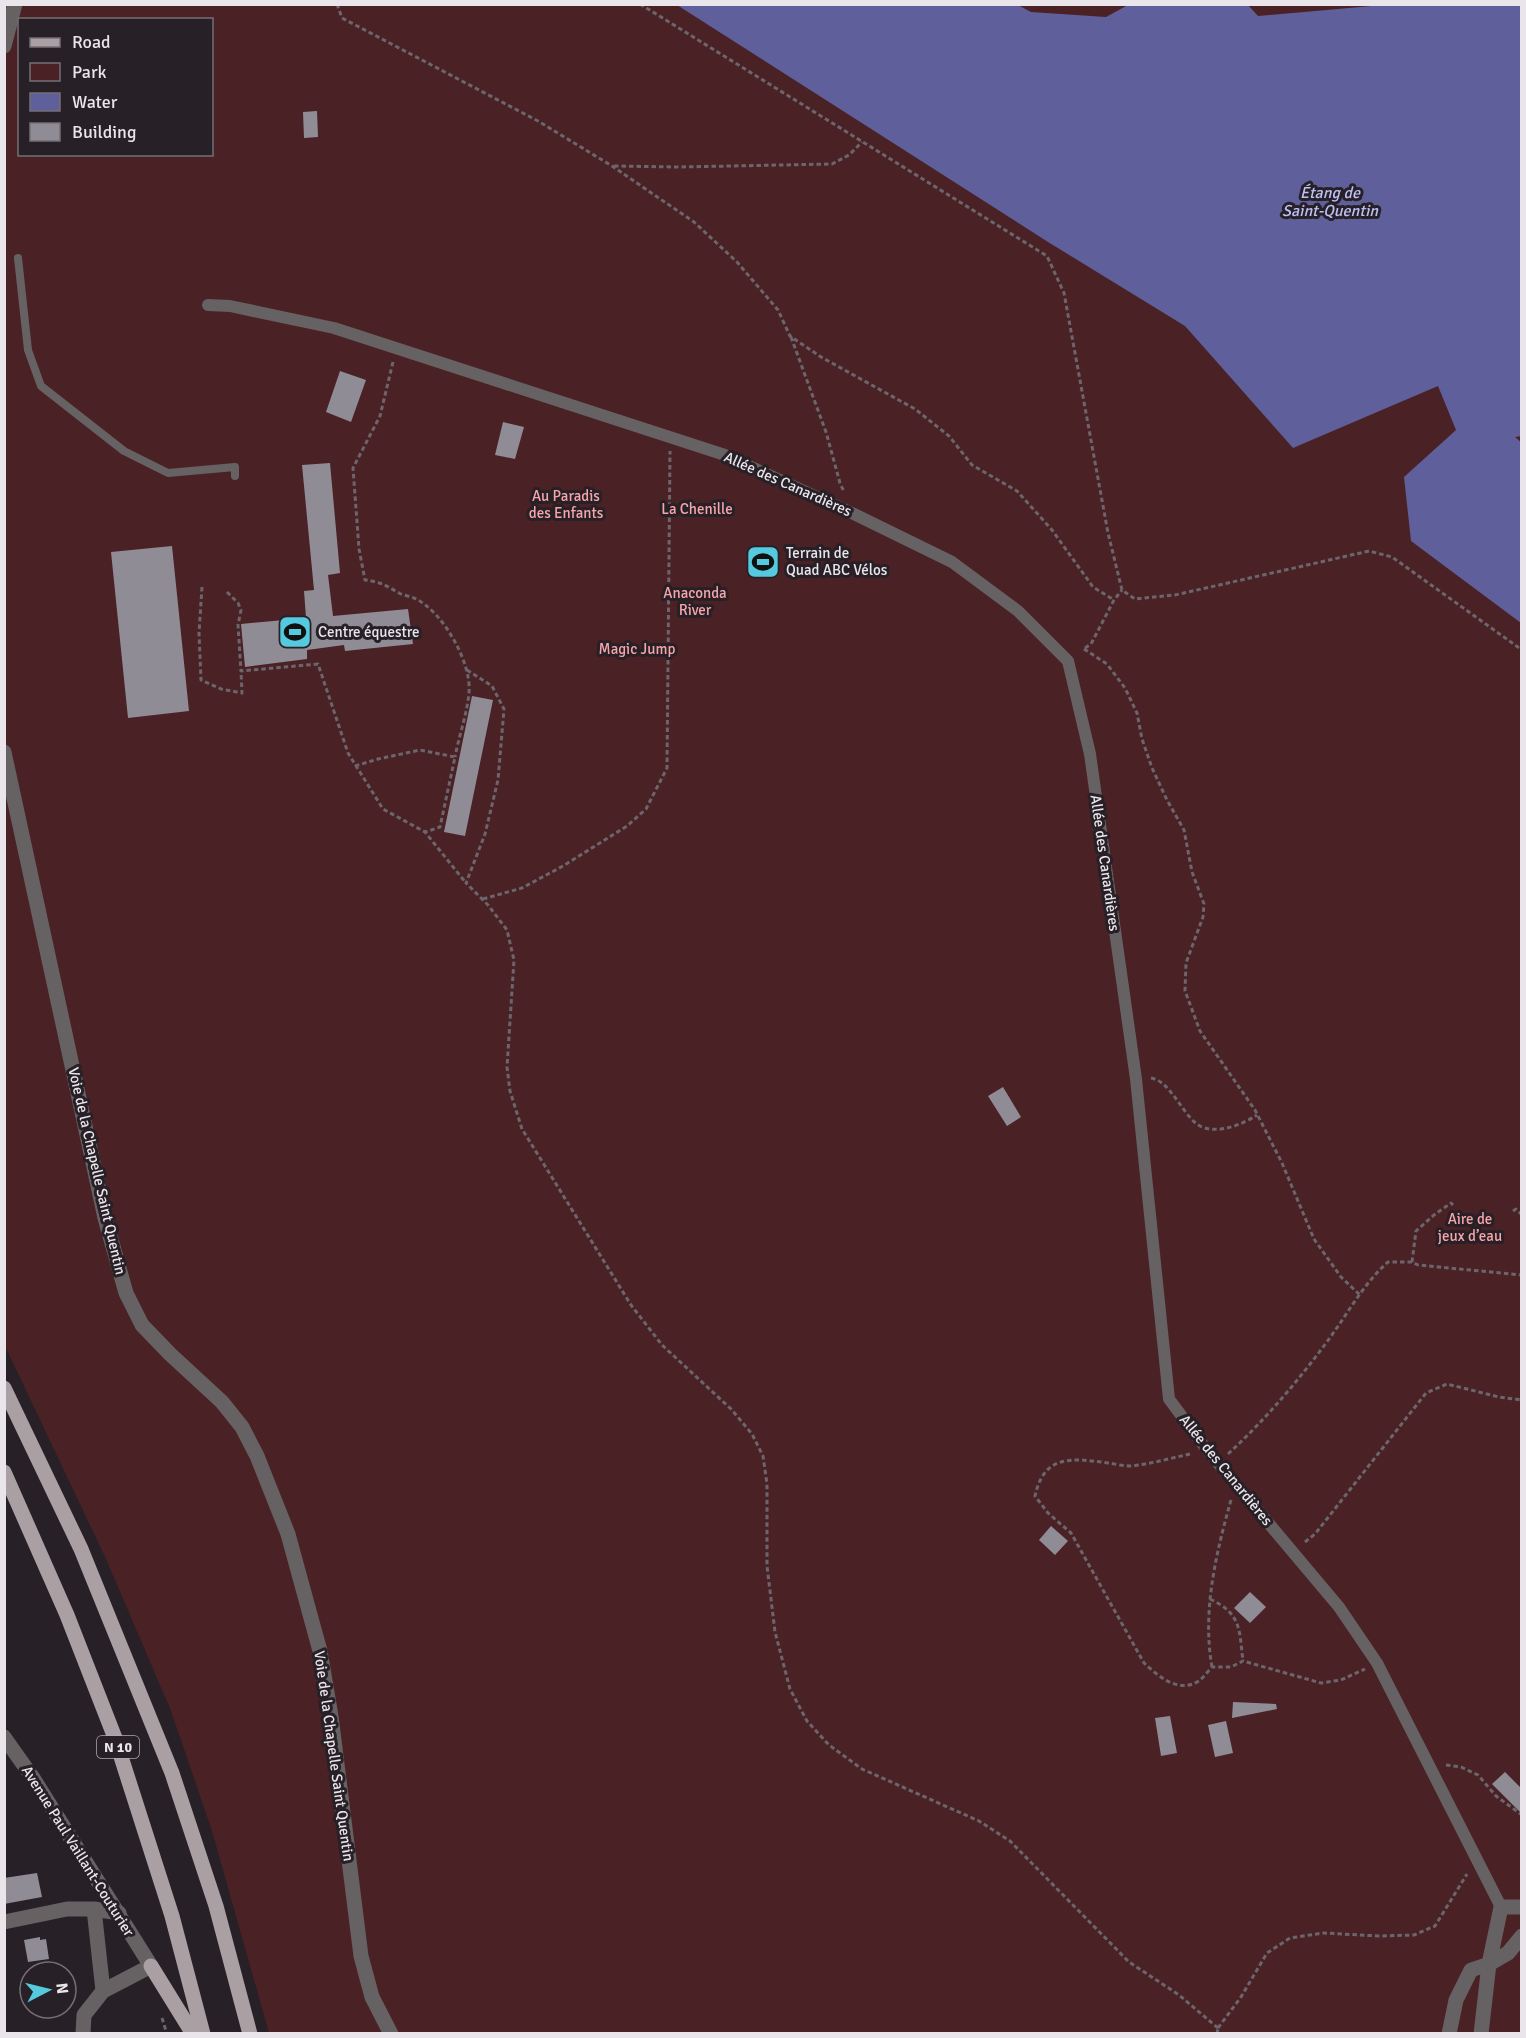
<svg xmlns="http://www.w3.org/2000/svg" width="1526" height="2038" font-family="Signika,sans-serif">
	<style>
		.green { fill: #4a2125; fill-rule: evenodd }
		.water { fill: #5e5f9b }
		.building { fill: #908c96 }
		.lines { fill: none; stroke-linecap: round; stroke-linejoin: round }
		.path { stroke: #6c666c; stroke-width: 3; stroke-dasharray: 4.5 3; stroke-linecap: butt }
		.service { stroke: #666163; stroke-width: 8 }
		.pedestrian { stroke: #666163; stroke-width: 12 }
		.minor { stroke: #666163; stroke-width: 15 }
		.tertiary { stroke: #666163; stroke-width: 15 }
		.primary { stroke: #aa9fa3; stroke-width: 15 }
		.labels { text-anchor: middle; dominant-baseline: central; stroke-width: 6; stroke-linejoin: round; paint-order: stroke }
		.shield { fill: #272027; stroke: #b0aab0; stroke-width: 1.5 }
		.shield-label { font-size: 14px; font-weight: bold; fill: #eae5ea }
		.street-label { font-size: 15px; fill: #eae5ea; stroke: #272027 }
		.park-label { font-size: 15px; fill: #f8a5aa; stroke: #272027 }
		.poi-label { font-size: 15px; fill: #eae5ea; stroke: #272027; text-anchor: start }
		.water-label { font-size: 16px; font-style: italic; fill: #bcc0f5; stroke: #272027 }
	</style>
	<rect width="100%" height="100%" fill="#272027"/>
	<path class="green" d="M 5,5 L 1521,5 L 1521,2033 L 269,2033 L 212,1831 L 171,1711 L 106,1559 L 5,1346 ZM 20,20 L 212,20 L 212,154 L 20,154 Z"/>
	<path class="water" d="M 1016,4 L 1031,12 L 1106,17 L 1128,5 L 1248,5 L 1258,16 L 1394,4 L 1521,5 L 1522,436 L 1515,437 L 1522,443 L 1521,623 L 1411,541 L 1404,477 L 1456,430 L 1438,386 L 1293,448 L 1185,326 L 1048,242 L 677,5 Z"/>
	<path class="building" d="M 317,111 L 318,137 L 304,138 L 303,112 Z
		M 340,371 L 366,380 L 351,422 L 326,412 Z
		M 503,422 L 524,427 L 515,459 L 495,455 Z
		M 330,463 L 340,573 L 328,575 L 333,616 L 408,609 L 413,644 L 345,651 L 344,645 L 307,650 L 307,659 L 245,667 L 241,624 L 306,618 L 304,591 L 314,590 L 302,465 Z
		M 172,546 L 189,711 L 128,718 L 111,552 Z
		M 472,696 L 493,700 L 465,836 L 444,832 Z
		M 1003,1087 L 1021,1117 L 1007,1126 L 988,1096 Z
		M 1051,1526 L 1068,1541 L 1055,1555 L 1039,1540 Z
		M 1250,1592 L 1266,1607 L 1250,1623 L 1234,1608 Z
		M 1233,1702 L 1276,1704 L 1277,1709 L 1232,1718 Z
		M 1170,1716 L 1177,1753 L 1161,1756 L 1155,1718 Z
		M 1226,1721 L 1233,1753 L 1215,1757 L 1208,1725 Z
		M 1505,1772 L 1521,1788 L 1521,1813 L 1492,1784 Z
		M 37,1873 L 42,1897 L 4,1904 L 4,1878 Z
		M 40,1937 L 40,1940 L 46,1939 L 49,1959 L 28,1962 L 24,1940 Z"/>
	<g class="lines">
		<path class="path" d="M 337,4 L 342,18 L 538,121 L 612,166 L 694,222 L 737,262 L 778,310 L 790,336 L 821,357 L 915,409 L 949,436 L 972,465 L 1017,491 L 1052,530 L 1093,587 L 1114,600
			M 640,4 L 1047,256 L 1064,293 L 1108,533 L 1122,590 L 1135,599 L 1175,595 L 1369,551 L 1392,557 L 1522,650
			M 614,166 L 679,167 L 832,164 L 849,155 L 862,142
			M 791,337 L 826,432 L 840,483 L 844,492
			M 393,362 L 380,416 L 353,468 L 359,549 L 365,580 C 381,582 385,585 399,593 C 404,596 411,596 416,599 C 443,612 472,663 469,693 C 467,714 459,736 455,757
			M 202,587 L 199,633 L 201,680 L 221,689 L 242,693 L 241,671
			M 227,592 L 238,603 L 241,610 L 238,625 L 241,671 L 318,664 L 348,753 L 383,809 L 425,832 L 466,883
			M 1085,648 L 1091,644 L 1114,600 L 1122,590
			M 1084,649 L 1107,664 L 1125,688 L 1137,713 L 1142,739 L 1152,768 L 1167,800 L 1184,830 L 1192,872 L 1204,904 L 1203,917 L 1186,963 L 1185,991 L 1200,1031 L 1255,1110 L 1282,1163 L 1314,1239 L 1341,1277 L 1360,1295
			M 467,670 L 492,686 L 504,709 L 498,780 L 485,834 L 466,883 L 488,905 L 507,930 L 514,960 L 507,1067 L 510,1091 L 522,1129 L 631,1305 L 662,1345 L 731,1409 L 752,1434 L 763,1456 L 767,1484 L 767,1566 L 775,1632 L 790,1689 L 807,1721 L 829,1745 L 862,1769 L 979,1821 L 1010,1841 L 1129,1962 L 1179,1995 L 1218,2028
			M 355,766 L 378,759 L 420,750 L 455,757 L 440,827 L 425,832
			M 483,899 L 522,888 L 563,866 L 627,826 L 646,809 L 667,768 L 670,451
			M 1151,1078 C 1161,1080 1167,1087 1173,1095 C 1181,1104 1190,1122 1202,1127 C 1220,1134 1243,1124 1257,1115
			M 1513,1211 L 1516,1209 L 1522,1215
			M 1412,1262 L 1416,1231 L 1434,1215 L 1451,1203 L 1453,1205
			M 1190,1454 C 1171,1458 1151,1464 1131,1466 C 1123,1466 1115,1464 1108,1463 C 1072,1458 1044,1454 1035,1496 L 1048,1513 L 1071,1533 L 1144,1663 C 1158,1676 1178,1694 1199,1681 C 1203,1678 1208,1671 1212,1667 L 1231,1667 L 1243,1661 L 1321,1683 L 1341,1680 L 1365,1669
			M 1228,1454 C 1265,1420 1299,1380 1329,1339 C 1348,1313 1364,1283 1388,1262 L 1412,1262 L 1418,1265 L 1522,1275
			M 1305,1542 L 1315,1534 L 1426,1393 L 1447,1384 L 1499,1397 L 1522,1400
			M 1210,1599 C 1242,1614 1239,1630 1243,1661
			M 1212,1667 C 1202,1612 1216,1553 1231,1500
			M 1446,1765 L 1461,1767 L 1478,1775 L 1496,1796 L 1522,1815
			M 162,2018 L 167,2034
			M 1218,2028 L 1241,1997 L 1267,1953 L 1290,1938 L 1323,1933 L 1379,1936 L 1414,1935 L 1435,1926 L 1467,1874
			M 1217,2034 L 1218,2028"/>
		<path class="service" d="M 18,258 L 28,350 L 41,386 L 124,451 L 168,473 L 235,467 L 235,476"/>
		<path class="pedestrian" d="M 208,305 L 230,306 L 334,328 L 725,455 L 854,514 L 952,562 L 1018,611 L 1068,661 L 1090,754 L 1136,1079 L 1169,1399 L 1207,1450 L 1339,1607 L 1377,1663 L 1501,1907"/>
		<path class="minor" d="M 4,46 L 15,4
			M 4,752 L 105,1218 L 126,1293 L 142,1325 L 170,1354 L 222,1402 L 242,1427 L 257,1456 L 288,1534 L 320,1651 L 331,1716 L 361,1956 L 372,1997 L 391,2034
			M 94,1909 L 103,1991
			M 4,1922 L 67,1909 L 94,1909 L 119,1913
			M 83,2034 L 84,2015 L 103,1991 L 151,1966
			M 1449,2034 L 1456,2000 L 1471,1970 L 1489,1964 L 1501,1907 L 1522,1907
			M 1481,2034 L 1489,1964 L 1508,1953 L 1522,1936"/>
		<path class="tertiary" d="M 4,1737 L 33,1778 L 151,1966"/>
		<path class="primary" d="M 4,1388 L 81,1549 L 172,1773 L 216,1906 L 250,2034
			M 4,1472 L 67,1615 L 115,1738 L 172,1916 L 203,2034
			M 151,1966 L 193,2034"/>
	</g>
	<defs>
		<symbol id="stadium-square" viewBox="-11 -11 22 22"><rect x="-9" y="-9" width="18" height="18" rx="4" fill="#55cadf" stroke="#272027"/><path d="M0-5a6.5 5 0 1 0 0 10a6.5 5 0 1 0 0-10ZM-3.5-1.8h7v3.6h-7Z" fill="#111"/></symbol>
	</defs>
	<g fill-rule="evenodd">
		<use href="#stadium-square" x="744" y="543" width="38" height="38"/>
		<use href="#stadium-square" x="276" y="613" width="38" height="38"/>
	</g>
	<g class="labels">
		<rect class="shield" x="97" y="1736" width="42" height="22" rx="4.5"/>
		<g class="shield-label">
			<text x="118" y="1747">N 10</text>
		</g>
		<g class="street-label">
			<text transform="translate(788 484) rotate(24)">Allée des Canardières</text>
			<text transform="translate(1105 863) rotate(82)">Allée des Canardières</text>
			<text transform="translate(97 1171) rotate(77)">Voie de la Chapelle Saint Quentin</text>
			<text transform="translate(1226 1470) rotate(51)">Allée des Canardières</text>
			<text transform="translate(334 1756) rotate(82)">Voie de la Chapelle Saint Quentin</text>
			<text transform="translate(78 1851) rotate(58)">Avenue Paul Vaillant-Couturier</text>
		</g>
		<g class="park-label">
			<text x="566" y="496">Au Paradis<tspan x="566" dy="17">des Enfants</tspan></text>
			<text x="697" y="509">La Chenille</text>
			<text x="695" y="593">Anaconda<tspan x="695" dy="17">River</tspan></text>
			<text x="637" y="649">Magic Jump</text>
			<text x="1470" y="1219">Aire de<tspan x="1470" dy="17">jeux d’eau</tspan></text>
		</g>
		<g class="poi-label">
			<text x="786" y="553">Terrain de<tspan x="786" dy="17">Quad ABC Vélos</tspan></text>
			<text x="318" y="632">Centre équestre</text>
		</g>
		<g class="water-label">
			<text x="1330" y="193">Étang de<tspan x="1330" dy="18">Saint-Quentin</tspan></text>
		</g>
	</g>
	<rect width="1526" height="2038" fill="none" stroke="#eae5ea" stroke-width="12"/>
	<rect x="18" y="18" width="195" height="138" fill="#272027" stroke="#756f75" stroke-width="1.5"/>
	<rect x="30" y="38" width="30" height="9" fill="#aa9fa3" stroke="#756f75" stroke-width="1.5"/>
	<text x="72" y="48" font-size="18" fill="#eae5ea">Road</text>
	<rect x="30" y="63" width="30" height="18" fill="#4a2125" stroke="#756f75" stroke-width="1.5"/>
	<text x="72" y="78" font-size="18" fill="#eae5ea">Park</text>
	<rect x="30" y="93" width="30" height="18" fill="#5e5f9b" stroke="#756f75" stroke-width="1.5"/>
	<text x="72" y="108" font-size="18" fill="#eae5ea">Water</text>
	<rect x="30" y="123" width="30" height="18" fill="#908c96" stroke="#756f75" stroke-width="1.5"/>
	<text x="72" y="138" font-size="18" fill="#eae5ea">Building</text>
	<g transform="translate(48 1990) rotate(83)"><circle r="28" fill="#272027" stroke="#756f75" stroke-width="1.5"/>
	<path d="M0-4.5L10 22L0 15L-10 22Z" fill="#55cadf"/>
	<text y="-9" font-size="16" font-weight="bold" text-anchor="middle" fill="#eae5ea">N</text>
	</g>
</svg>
